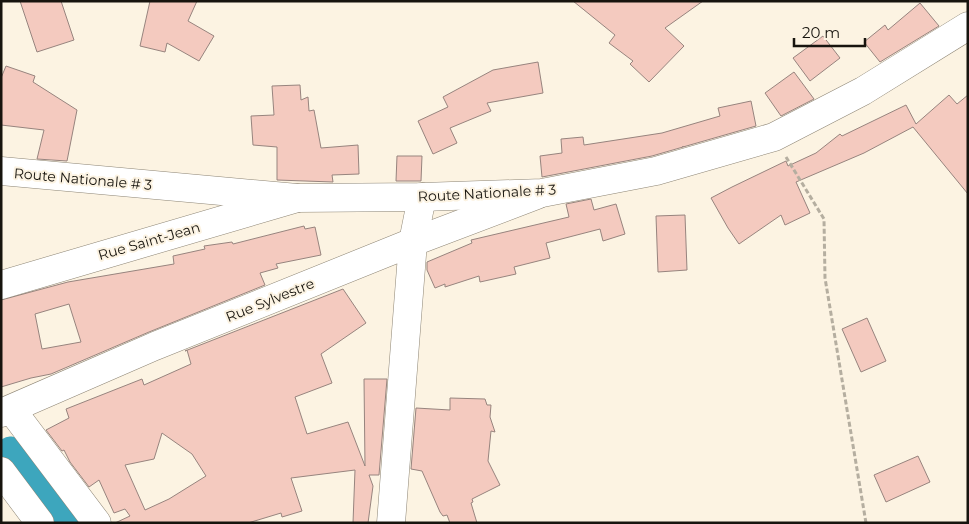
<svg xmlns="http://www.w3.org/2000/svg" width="969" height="524" font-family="Montserrat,sans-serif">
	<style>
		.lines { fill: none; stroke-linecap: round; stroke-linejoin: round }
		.canal { stroke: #3da6bd; stroke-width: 25 }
		.building { fill: #f4cabf; stroke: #97847e; fill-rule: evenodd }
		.minor-casing { stroke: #8d8575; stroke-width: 29 }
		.major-casing { stroke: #8d8575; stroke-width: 29 }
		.path { stroke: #b5aea0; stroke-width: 3; stroke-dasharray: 5 2.5; stroke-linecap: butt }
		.minor { stroke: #fff; stroke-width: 28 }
		.major { stroke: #fff; stroke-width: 28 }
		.labels { text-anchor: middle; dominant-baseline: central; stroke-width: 4; stroke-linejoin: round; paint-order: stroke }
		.street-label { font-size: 14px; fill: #17140e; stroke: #fcf3e2 }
	</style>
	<rect width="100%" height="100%" fill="#fcf3e2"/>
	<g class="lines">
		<path class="canal" d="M 10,449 L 67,523"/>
	</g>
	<path class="building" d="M 20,1 L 61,1 L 74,40 L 37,52 Z
		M 150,1 L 197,1 L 188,21 L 214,36 L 199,61 L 167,43 L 165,52 L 140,46 Z
		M 573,1 L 703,1 L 665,28 L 684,46 L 649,82 L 630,64 L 633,61 L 609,43 L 615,35 Z
		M 920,3 L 939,26 L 880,62 L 864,42 L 885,25 L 888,30 Z
		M 823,36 L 840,58 L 810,81 L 793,58 Z
		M 538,62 L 543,93 L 487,103 L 491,111 L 450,128 L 457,143 L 433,154 L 418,121 L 448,107 L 443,97 L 493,70 Z
		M 6,66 L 35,76 L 33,82 L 77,110 L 67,161 L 37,159 L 44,130 L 1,125 L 1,78 Z
		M 794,72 L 814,99 L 781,116 L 765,93 Z
		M 300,85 L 301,100 L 308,97 L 309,111 L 314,110 L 321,148 L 358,145 L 359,174 L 332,175 L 333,182 L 277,180 L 277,147 L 253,145 L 251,116 L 274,115 L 272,86 Z
		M 949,95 L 957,104 L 968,95 L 968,194 L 913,127 L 864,153 L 796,182 L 810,213 L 785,225 L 781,215 L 739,244 L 728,228 L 711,198 L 732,187 L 786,161 L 788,166 L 816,153 L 840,134 L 842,136 L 906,105 L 916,124 Z
		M 751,101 L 756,126 L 683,147 L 683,146 L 683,147 L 652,156 L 542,177 L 540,156 L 562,153 L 561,139 L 583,137 L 584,145 L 662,133 L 720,116 L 718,108 Z
		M 397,156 L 422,156 L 421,181 L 396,181 Z
		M 591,199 L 594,210 L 616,204 L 625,234 L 603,241 L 600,229 L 546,243 L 550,258 L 514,267 L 516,274 L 480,282 L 479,276 L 445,287 L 445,284 L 435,288 L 427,270 L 427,262 L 472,243 L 471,240 L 569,217 L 566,204 Z
		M 685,215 L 687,270 L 658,272 L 656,216 Z
		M 304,226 L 305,229 L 315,227 L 321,255 L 276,264 L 278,268 L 260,273 L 265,285 L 149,332 L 51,374 L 31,378 L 1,387 L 1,300 L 68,282 L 174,264 L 173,256 L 205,249 L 204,246 L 232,242 L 233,244 ZM 69,304 L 81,342 L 42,349 L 35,314 Z
		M 343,289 L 366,323 L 321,354 L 332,383 L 295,397 L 307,434 L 348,422 L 365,466 L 364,379 L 387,379 L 379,475 L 369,475 L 373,486 L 368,523 L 353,523 L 355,470 L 291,478 L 302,511 L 282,517 L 281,513 L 248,523 L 115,523 L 130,516 L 125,509 L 114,513 L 99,480 L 89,487 L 70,462 L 64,450 L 62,451 L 46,430 L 69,418 L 66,409 L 142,379 L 144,385 L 191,364 L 187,350 L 185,351 ZM 162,433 L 192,454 L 206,476 L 169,499 L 145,510 L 125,465 L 154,459 Z
		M 867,318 L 886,361 L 861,372 L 842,329 Z
		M 450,398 L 485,399 L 487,405 L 491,405 L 490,417 L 495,432 L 491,431 L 488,461 L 500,485 L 472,499 L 473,502 L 471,503 L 477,523 L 450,523 L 447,515 L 443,516 L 440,512 L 422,471 L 411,469 L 416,408 L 450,410 Z
		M 918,456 L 930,482 L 886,502 L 874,475 Z"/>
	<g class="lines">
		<defs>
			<path id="minor" d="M 1,285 L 297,198
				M 11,409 L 97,523
				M 1,413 L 155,346 L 413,242 L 537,195
				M 1,471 L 40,523
				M 391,523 L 413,242 L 422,197"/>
			<path id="major" d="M 1,171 L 297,198 L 422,197 L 542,193 L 656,171 L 774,137 L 863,91 L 968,26"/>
		</defs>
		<use href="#minor" class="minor-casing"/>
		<use href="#major" class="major-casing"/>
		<path class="path" d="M 786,157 L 824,219 L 825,278 L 866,523"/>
		<use href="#minor" class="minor"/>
		<use href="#major" class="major"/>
	</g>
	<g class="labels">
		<g class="street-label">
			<text transform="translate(83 179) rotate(5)">Route Nationale # 3</text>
			<text transform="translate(487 193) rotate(-3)">Route Nationale # 3</text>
			<text transform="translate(149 241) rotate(-16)">Rue Saint-Jean</text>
			<text transform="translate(270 300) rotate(-22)">Rue Sylvestre</text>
		</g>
	</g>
	<rect width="969" height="524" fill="none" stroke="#17140e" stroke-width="5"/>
	<path d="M794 38v8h71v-8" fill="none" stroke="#17140e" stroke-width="2.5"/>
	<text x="802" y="38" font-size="15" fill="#17140e" stroke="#fcf3e2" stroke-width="4" paint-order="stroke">20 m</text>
</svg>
